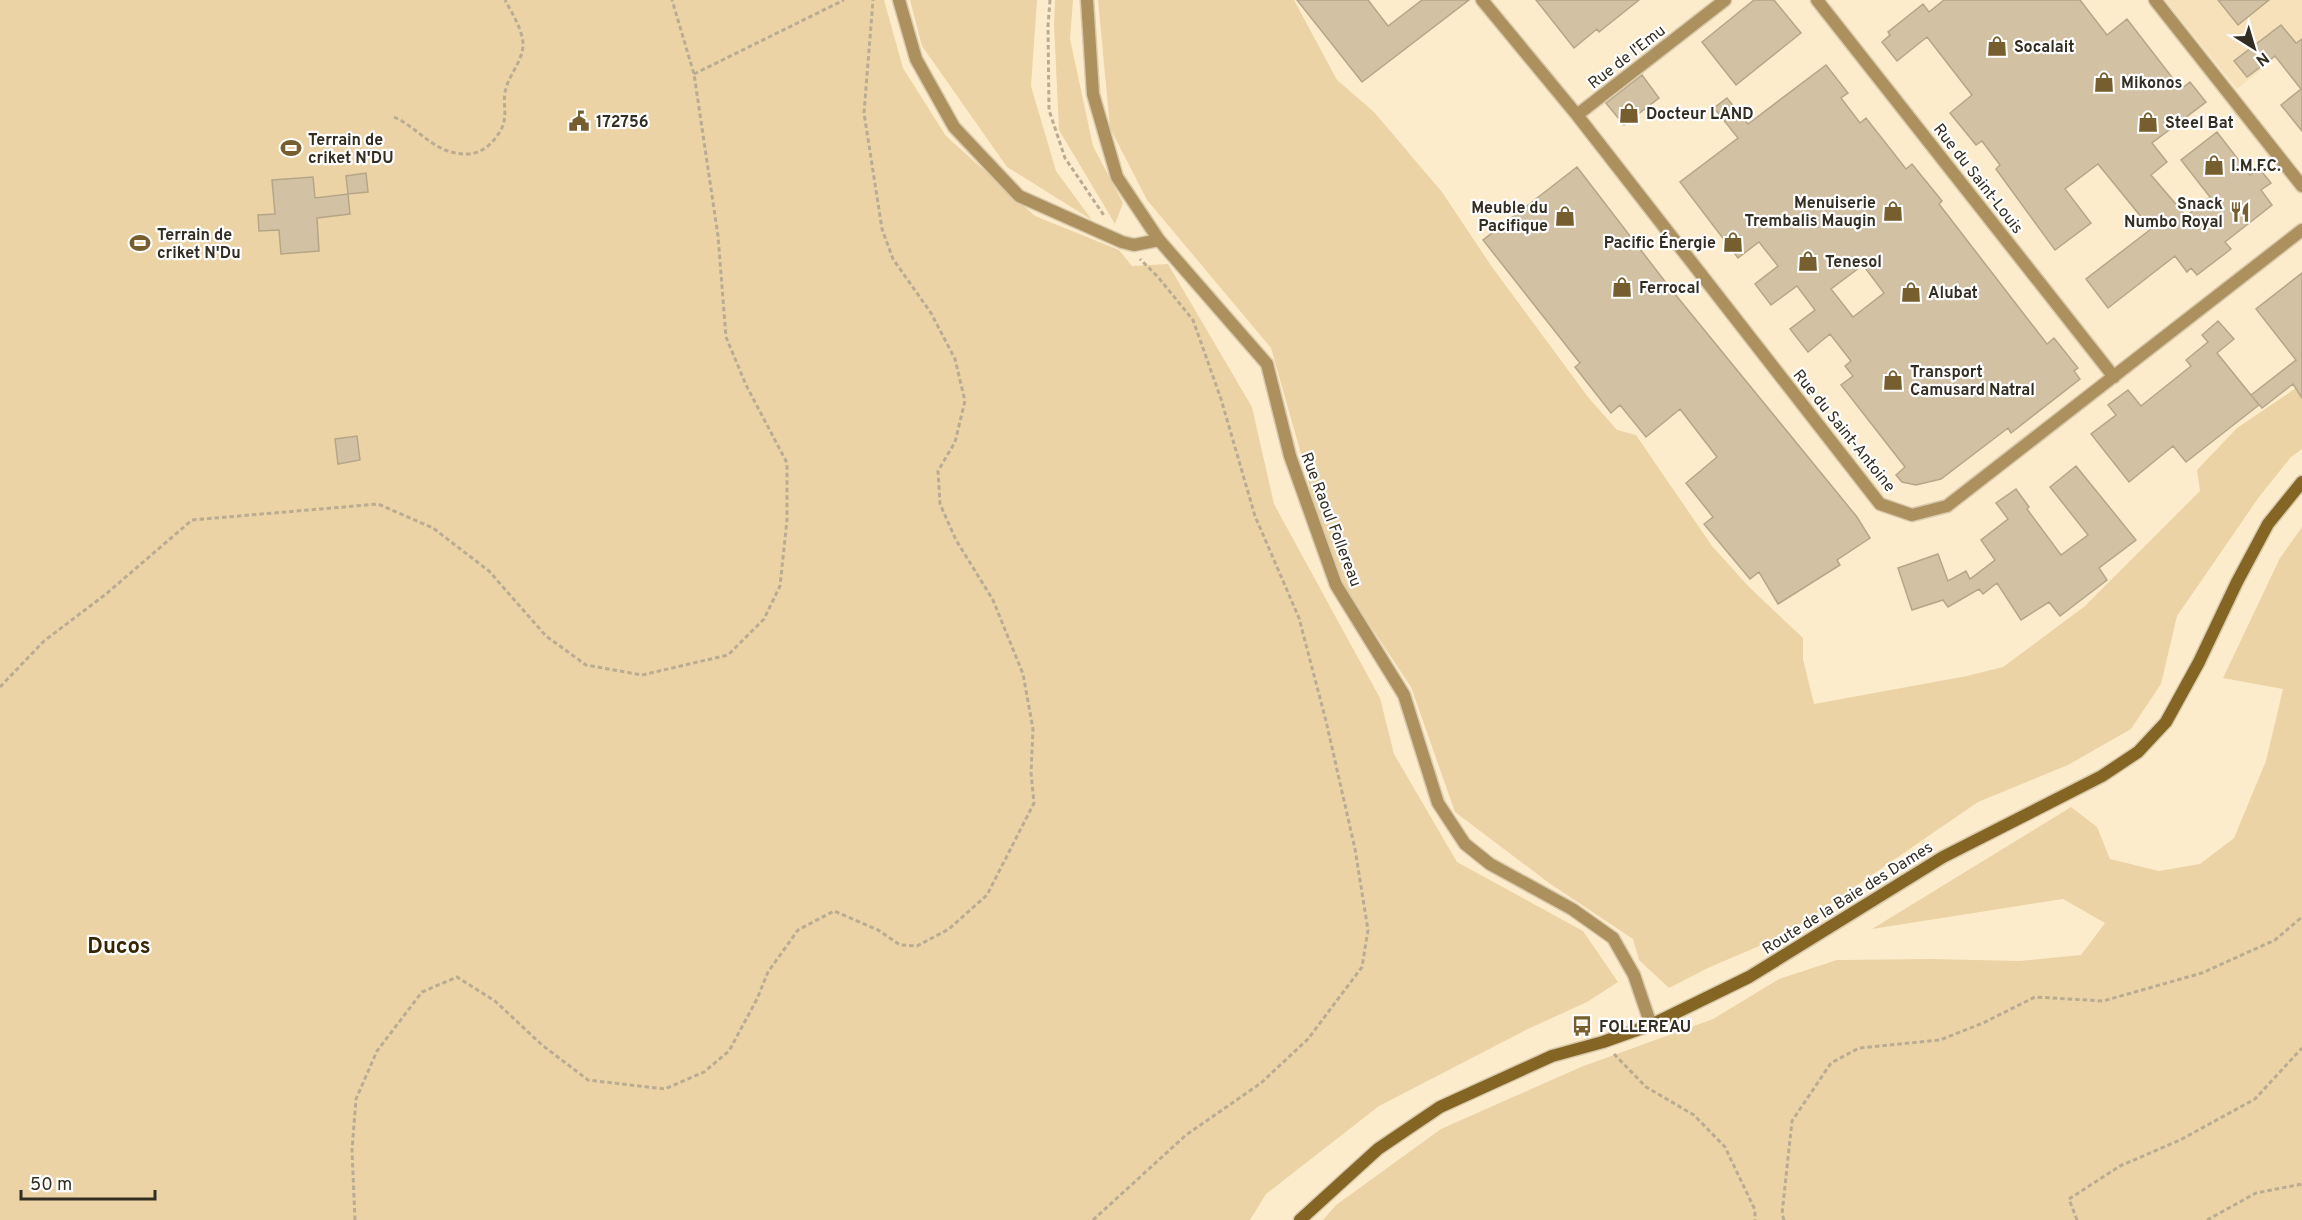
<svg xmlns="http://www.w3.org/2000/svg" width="2302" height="1220" font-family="Overpass,sans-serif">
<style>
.built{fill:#f6e1ba}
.green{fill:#ebd3a5}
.building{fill:#d2c1a3;stroke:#b6a688;stroke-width:1.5;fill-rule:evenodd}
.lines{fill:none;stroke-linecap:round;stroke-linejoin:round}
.minor-casing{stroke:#d9caad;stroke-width:15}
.secondary-casing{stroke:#d9caad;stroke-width:15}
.path{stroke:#b9ac93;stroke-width:3;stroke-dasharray:4.5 3;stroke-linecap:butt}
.minor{stroke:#ac915e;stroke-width:12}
.secondary{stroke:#846523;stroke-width:12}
.labels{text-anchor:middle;stroke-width:4.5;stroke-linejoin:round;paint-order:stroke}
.poi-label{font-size:16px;font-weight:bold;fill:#342e22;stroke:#fff;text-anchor:start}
.street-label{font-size:16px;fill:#342e22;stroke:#fff}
.district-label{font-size:22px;font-weight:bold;fill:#382600;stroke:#fff}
</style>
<rect width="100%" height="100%" fill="#fdeccc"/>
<path class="built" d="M2165 0H2302V37L2237 89Z"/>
<path class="green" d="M0 0H884L903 68 946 136 1035 216 1119 250 1132 266 1168 264 1252 407 1274 504 1380 698 1394 754 1457 862 1583 931 1618 982 1587 1002 1528 1029 1379 1106 1266 1194 1250 1220H0Z
M910 0H1037L1031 86 1056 171 1092 220 1007 167 922 46Z
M1055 0H1073L1070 39 1093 146 1123 203 1115 224 1059 130 1054 25Z
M1098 0H1294L1337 80 1374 112 1442 192 1492 267 1588 397 1617 430 1636 435 1712 546 1750 588 1803 638V659L1814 704 1967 676 2003 667 2085 606 2200 491 2197 470 2237 428 2302 384V449L2291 457 2259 497 2177 616 2161 684 2131 729 2068 765 1978 802 1783 936 1710 967 1669 988 1639 960 1633 939 1549 883 1455 812 1411 687 1327 561 1307 475 1271 348 1147 200 1110 128Z
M2302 527V1220H1323L1336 1205 1441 1129 1581 1067 1713 1019 1779 979 1837 960 1932 959 2020 961 2081 955 2105 923 2063 899 1872 929 2071 807 2097 827 2110 859 2159 871 2200 864 2234 838 2266 761 2283 689 2223 678 2280 558Z"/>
<path class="building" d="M1297 0H1368L1388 26 1422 0H1469L1362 82Z
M1536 0H1639L1599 32 1597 29 1574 48Z
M1754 0H1774L1801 33 1736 85 1702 42Z
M1944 0H2080L2107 35 2127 19 2181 89 2190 82 2206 102 2152 143 2167 162 2151 175 2186 216 2210 197 2181 160 2217 132 2250 175 2259 168 2271 183 2261 190 2272 205 2225 242 2231 249 2197 275 2191 268 2187 272 2175 256 2108 308 2086 279 2151 229 2098 164 2065 189 2091 223 2055 250 1996 169 2000 165 1982 141 1976 145 1950 113 1972 95 1927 37 1897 61 1882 42 1890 35 1888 32 1923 4 1929 12Z
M2218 0H2269L2238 25Z
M2281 25 2296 43 2302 39V131L2281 105 2301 89 2275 56 2247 77 2234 61Z
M1826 65 1848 93 1841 98 1860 123 1866 118 1906 169 1912 164 1942 201 1939 204 2047 344 2054 338 2078 368 2074 371 2080 379 2011 433 2008 428 1941 479 1916 485 1902 482 1896 475 1905 467 1841 385 1853 376 1845 366 1851 361 1830 334 1808 352 1790 329 1815 310 1797 286 1771 305 1755 284 1778 266 1759 242 1738 258 1680 182 1738 138 1714 108 1727 98 1748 124ZM1863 265 1884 293 1853 317 1831 289Z
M1642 75 1659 98 1624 125 1606 103Z
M1577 167 1670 288 1857 517 1870 538 1837 560 1840 565 1778 604 1759 572 1750 579 1704 524 1713 517 1686 483 1717 457 1680 409 1646 437 1620 405 1611 413 1575 367 1580 363 1483 240Z
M366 173 368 192 348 194 346 176Z
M313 177 315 198 348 194 350 214 317 218 319 251 281 254 279 230 259 231 258 215 275 214 272 180Z
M2302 273V398L2293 384 2262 408 2251 395 2296 360 2256 309Z
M2218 321 2234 339 2217 353 2259 405 2186 462 2173 446 2129 482 2091 434 2116 415 2108 405 2128 390 2141 406 2191 366 2186 360 2208 342 2202 335Z
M357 436 360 460 338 464 335 439Z
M2076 466 2136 540 2099 568 2107 580 2060 616 2049 602 2021 620 1997 583 1983 594 1979 589 1948 607 1943 600 1912 610 1898 568 1938 554 1948 581 1966 571 1970 579 1995 560 1981 540 2008 519 1996 503 2016 489 2029 507 2027 509 2061 555 2088 535 2050 487Z"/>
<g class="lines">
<g class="minor-casing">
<path id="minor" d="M899 0 916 59 954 127 1019 196 1122 242 1134 245 1159 240
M1087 0 1093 94 1117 177 1159 240 1267 364 1290 456 1336 585 1404 695 1438 803 1465 844 1490 864 1572 909 1613 938 1634 975 1651 1025
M1482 0 1577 115 1880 504 1912 515 1947 506 2302 230
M1817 0 2114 377
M2155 0 2302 186
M1577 115 1725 0"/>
</g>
<g class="secondary-casing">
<path id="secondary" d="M1300 1220 1378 1149 1440 1107 1552 1056 1603 1042 1651 1025 1749 977 1943 857 2102 776 2138 752 2166 722 2199 662 2237 582 2268 524 2302 482"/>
</g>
<path class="path" d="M1050 0 1048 26 1049 110 1065 158 1105 217
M694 74 844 0
M394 117C421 129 435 156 470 154 479 153 488 147 493 141 514 117 499 107 507 85 512 71 524 58 523 42 521 27 512 13 505 0
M0 687 44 641 106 594 192 520 378 504 433 528 489 571 546 636 586 665 642 675 728 655 764 619 780 586 787 520V463L746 385 726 337 718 236 694 74 672 0
M1614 1054 1646 1087 1694 1115 1725 1147 1755 1210V1220
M355 1220 352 1150 356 1099 377 1051 422 992 457 977 495 1001 542 1045 588 1080 665 1089 704 1072 729 1051 757 999 768 972 798 930 834 911 878 930 900 945 917 946 949 929 987 895 1034 803 1031 773 1033 729 1023 674 993 600 956 540 940 504 938 471 955 442 965 401 955 359 931 313 893 259 882 229 864 113 873 0
M1093 1220 1186 1135 1261 1083 1308 1039 1362 967 1368 930 1355 849 1326 721 1299 618 1255 516 1221 399 1193 320 1158 277 1140 259
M1784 1220 1782 1214 1792 1121 1831 1063 1859 1048 1940 1040 1983 1023 2035 997 2103 1001 2202 973 2275 940 2302 917
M2077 1220 2069 1199 2120 1166 2182 1139 2255 1099 2302 1048
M2207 1220 2256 1193 2302 1184"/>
<use href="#minor" class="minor"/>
<use href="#secondary" class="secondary"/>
</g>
<defs>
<g id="shop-bare" transform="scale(1.62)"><path d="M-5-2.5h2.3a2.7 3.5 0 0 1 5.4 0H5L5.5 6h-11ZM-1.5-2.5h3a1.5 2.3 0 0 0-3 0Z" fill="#765e2f" stroke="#fff" stroke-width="2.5" paint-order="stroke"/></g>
<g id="civic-bare" transform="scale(1.62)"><path d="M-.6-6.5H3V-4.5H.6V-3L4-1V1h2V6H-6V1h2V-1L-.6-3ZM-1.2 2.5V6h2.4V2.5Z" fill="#765e2f" stroke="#fff" stroke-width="2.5" paint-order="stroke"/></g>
<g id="stadium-bare" transform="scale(1.62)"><path d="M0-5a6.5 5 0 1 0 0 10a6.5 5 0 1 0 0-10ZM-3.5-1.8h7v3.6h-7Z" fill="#765e2f" stroke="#fff" stroke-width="2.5" paint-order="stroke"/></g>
<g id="restaurant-bare" transform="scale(1.62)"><path d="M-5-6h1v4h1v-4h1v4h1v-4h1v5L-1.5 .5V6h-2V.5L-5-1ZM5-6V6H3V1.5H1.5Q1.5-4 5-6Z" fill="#765e2f" stroke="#fff" stroke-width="2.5" paint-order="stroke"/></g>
<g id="bus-bare" transform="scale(1.62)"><path d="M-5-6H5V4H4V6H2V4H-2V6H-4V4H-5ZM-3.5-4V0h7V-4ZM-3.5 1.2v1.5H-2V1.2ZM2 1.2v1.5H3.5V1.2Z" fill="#765e2f" stroke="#fff" stroke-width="2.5" paint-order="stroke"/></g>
</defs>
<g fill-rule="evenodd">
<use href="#shop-bare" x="1997" y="46"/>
<use href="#shop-bare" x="2104" y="82"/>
<use href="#shop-bare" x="1629" y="113"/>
<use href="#civic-bare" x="579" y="121"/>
<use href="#shop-bare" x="2148" y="122"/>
<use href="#stadium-bare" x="291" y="148"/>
<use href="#shop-bare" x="2214" y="165"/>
<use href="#shop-bare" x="1893" y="211"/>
<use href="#restaurant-bare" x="2240" y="212"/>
<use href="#shop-bare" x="1565" y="216"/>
<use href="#shop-bare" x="1733" y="242"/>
<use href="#stadium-bare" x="140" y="243"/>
<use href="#shop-bare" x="1808" y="261"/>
<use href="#shop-bare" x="1622" y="287"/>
<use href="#shop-bare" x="1911" y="292"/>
<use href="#shop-bare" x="1893" y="380"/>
<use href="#bus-bare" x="1582" y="1026"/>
</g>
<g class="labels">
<g class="poi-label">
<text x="2014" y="52">Socalait</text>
<text x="2121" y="88">Mikonos</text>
<text x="1646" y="119">Docteur LAND</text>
<text x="596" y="127">172756</text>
<text x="2165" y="128">Steel Bat</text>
<text x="308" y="145">Terrain de<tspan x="308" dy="18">criket N'DU</tspan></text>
<text x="2231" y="171">I.M.F.C.</text>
<text x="1876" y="208" text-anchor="end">Menuiserie<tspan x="1876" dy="18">Trembalis Maugin</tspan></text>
<text x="2223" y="209" text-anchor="end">Snack<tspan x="2223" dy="18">Numbo Royal</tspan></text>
<text x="1548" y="213" text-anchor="end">Meuble du<tspan x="1548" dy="18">Pacifique</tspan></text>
<text x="157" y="240">Terrain de<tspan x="157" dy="18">criket N'Du</tspan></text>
<text x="1716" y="248" text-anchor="end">Pacific Énergie</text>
<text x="1825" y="267">Tenesol</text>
<text x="1639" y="293">Ferrocal</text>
<text x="1928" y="298">Alubat</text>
<text x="1910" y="377">Transport<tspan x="1910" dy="18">Camusard Natral</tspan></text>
<text x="1599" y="1032">FOLLEREAU</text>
</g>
<g class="street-label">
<text transform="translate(1626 56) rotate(-38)" y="6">Rue de l'Emu</text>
<text transform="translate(1979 178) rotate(52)" y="6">Rue du Saint-Louis</text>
<text transform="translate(1845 430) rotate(51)" y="6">Rue du Saint-Antoine</text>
<text transform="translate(1332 519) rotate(69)" y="6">Rue Raoul Follereau</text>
<text transform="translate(1847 897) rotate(-32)" y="6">Route de la Baie des Dames</text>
</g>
<g class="district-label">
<text x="119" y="953">Ducos</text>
</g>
</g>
<g transform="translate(2254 48) rotate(143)" stroke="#ffffff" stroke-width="4.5" paint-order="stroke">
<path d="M0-4.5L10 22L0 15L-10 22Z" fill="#342e22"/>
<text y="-9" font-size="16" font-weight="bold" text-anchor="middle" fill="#342e22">N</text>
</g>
<path d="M21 1190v9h134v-9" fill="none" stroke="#342e22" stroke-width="3"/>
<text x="30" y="1190" font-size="18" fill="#342e22" stroke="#ffffff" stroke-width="4.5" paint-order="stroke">50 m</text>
</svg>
